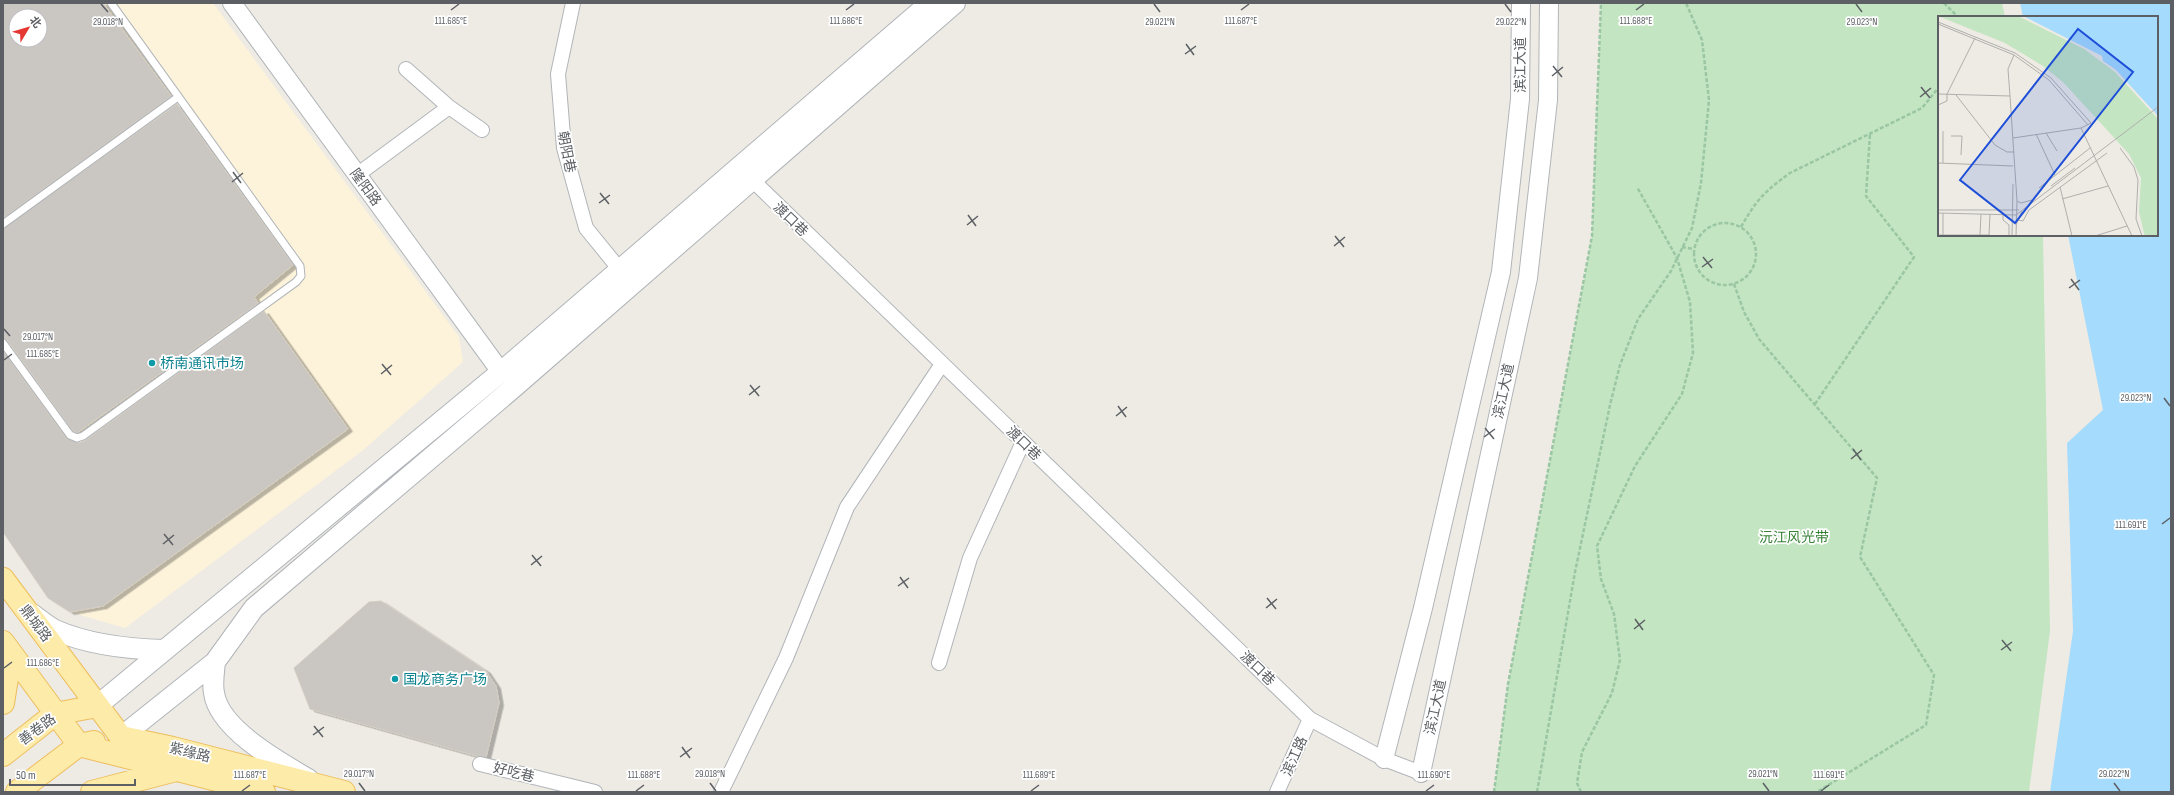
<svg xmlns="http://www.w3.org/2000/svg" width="2174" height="795" font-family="'Sofia Sans Condensed','Noto Sans SC',sans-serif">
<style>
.commercial{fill:#fdf3da;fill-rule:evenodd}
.green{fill:#c3e5c1}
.water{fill:#a5dbfd}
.building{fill:#cac6c1;stroke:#d3cdc2;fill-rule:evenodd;filter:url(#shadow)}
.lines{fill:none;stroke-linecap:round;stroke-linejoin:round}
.service-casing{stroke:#b1b5b9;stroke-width:9}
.minor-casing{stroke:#b1b5b9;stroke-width:16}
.tertiary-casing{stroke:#b1b5b9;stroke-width:20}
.secondary-casing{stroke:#b0b4b9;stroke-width:22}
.primary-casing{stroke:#eebe5d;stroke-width:24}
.path{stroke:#9ac6a4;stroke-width:2.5;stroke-dasharray:4 2;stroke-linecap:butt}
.service{stroke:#fff;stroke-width:7}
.minor{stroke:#fff;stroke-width:14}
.tertiary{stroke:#fff;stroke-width:18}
.secondary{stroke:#fff;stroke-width:20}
.primary{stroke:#fdebaa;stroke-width:22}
.ticks{fill:none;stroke:#5c6064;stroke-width:1.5}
.culture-dot{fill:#0f9aa8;stroke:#fff;stroke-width:1.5}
.labels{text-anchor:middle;stroke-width:3.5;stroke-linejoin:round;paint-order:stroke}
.street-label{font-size:14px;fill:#5c6064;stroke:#fff}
.culture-label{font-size:14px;fill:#0d838f;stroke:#fff;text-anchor:start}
.park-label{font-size:14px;fill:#368136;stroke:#fff}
.inset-road{fill:none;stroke:#b0afad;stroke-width:1}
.view{fill:#1d4ed8;fill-opacity:0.15;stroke:#1d4ed8;stroke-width:2}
.inset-edge{fill:none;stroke:#5c6064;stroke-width:2}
.ticks-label{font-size:10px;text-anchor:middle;fill:#5c6064;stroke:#fff;stroke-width:3.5;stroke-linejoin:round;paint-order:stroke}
</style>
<defs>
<filter id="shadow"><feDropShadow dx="4.5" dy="2.5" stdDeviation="0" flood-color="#0004"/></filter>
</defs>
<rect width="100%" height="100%" fill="#eeebe4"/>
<path class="commercial" d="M3 3H213L459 337 463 362 362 451 125 628 70 612 48 598 3 532ZM16 16H40V40H16Z"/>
<path class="green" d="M1601 3H2002L2005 17H1939V235H2043L2050 631 2029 792H1494L1508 684 1592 236Z"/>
<path class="water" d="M2020 3H2171V792H2050L2073 631 2067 443 2103 410 2068 235H2157V17H2023Z"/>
<path class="building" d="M3 3H103L171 96 3 218ZM16 16H40V40H16Z
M177 104 293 265 254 297 258 303 77 433 73 431 7 340 3 338V229Z
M264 311 348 429 103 606 70 612 48 598 3 532V351L66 438 79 443 86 440Z
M381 601 486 671 496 686 499 703 486 757 477 756 310 709 294 668 369 602Z"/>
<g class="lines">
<g class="service-casing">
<path id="service" d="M3 224 178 97
M3 343 70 435 77 438 83 436 296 282 301 276 300 266 111 3"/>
</g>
<g class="minor-casing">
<path id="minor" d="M573 3 558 74 564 148 586 228 625 276
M406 69 449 107 482 130
M745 173 1310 719 1384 759 1421 773
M357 175 449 107
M939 663 970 558 1023 442
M480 764 595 792
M721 792 786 658 847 507 942 364
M1277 792 1310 719"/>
</g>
<g class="tertiary-casing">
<path id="tertiary" d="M232 3 501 372
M1384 759 1423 608 1501 272 1520 99 1521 3
M1421 773 1528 278 1548 100 1549 3"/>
</g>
<g class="secondary-casing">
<path id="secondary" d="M32 614C39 619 47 626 55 630 89 645 127 649 164 650
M215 662C214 672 212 683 214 693 219 729 279 762 308 779
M97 706 501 372 930 3
M121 737 215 662 254 608 513 388 955 3"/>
</g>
<g class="primary-casing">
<path id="primary" d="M3 579 121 737 173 748 344 792
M3 642 79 745 264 792
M3 703 8 672 4 645
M3 755 55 714 97 706
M17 792 79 745 94 742
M92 792 176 770"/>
</g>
<path class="path" d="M1944 3 1958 17
M1694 254a31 31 0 1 1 62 0a31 31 0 1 1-62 0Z
M1741 227C1757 199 1764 192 1790 173L1922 108 1939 87
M1682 247 1694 249
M1734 284 1744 312 1759 339 1877 478 1860 557 1934 675 1926 725 1817 792
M1815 404 1914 257 1866 196 1870 134
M1494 792 1508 684 1592 236 1601 3
M1537 792 1575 572 1610 405 1620 365 1638 319 1671 271 1692 228 1701 183 1709 100 1702 40 1686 3
M1581 792 1577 783 1582 752 1612 693 1620 660 1614 614 1601 579 1597 546 1635 466 1682 394 1693 353 1690 302 1677 258 1637 187"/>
<use href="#service" class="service"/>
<use href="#minor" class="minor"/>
<use href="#tertiary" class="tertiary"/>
<use href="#secondary" class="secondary"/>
<use href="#primary" class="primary"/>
</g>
<path class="ticks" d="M101 4 108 12M1154 4 1160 12M1505 4 1511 12M1856 4 1862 12M451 10 459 4M846 10 854 4M1241 10 1249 4M1636 10 1644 4M1186 44 1194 55M1185 54 1196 46M1553 66 1562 77M1552 76 1563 67M1921 87 1930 98M1920 97 1931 88M233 172 241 183M232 182 243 173M600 193 609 204M599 203 610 195M968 215 976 226M967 225 978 216M1335 236 1344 247M1334 246 1345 237M1703 257 1712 268M1702 267 1713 259M2071 279 2079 290M2069 288 2080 280M4 329 10 336M4 360 12 354M382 364 391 375M381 374 392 365M750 385 759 396M749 395 760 386M2164 398 2170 406M1118 406 1126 417M1116 416 1127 407M1485 428 1494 439M1484 437 1495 429M1853 449 1861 460M1851 459 1862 450M2162 524 2170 518M164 534 173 545M163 544 174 535M532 555 541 566M531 565 542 556M900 577 908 588M898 586 909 578M1267 598 1276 609M1266 608 1277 599M1635 619 1643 630M1634 629 1645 620M2002 640 2011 651M2001 650 2012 642M4 668 12 662M314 726 323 737M313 735 324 727M682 747 690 758M680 757 692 748M359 783 365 791M710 783 716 791M1763 783 1769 791M2114 783 2120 791M242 791 250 785M636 791 644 785M1031 791 1039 785M1426 791 1434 785M1821 791 1829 785"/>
<g class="culture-dot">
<circle cx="152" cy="363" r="4"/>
<circle cx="395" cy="679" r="4"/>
</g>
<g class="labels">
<g class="street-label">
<text transform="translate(1520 65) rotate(-90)" y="5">滨江大道</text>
<text transform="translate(567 152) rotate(79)" y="5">朝阳巷</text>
<text transform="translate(366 187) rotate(54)" y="5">隆阳路</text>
<text transform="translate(791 219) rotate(44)" y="5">渡口巷</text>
<text transform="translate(1503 391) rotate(-78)" y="5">滨江大道</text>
<text transform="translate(1024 443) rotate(44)" y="5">渡口巷</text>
<text transform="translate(36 623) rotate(53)" y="5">鼎城路</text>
<text transform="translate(1258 668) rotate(44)" y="5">渡口巷</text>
<text transform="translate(1435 707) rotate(-78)" y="5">滨江大道</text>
<text transform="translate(37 729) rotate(-36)" y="5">善卷路</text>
<text transform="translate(190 752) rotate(14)" y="5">紫缘路</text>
<text transform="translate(1294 756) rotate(-66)" y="5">滨江路</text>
<text transform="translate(514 772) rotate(14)" y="5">好吃巷</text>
</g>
<g class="culture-label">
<text x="160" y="368">桥南通讯市场</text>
<text x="403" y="684">国龙商务广场</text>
</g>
<g class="park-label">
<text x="1794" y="542">沅江风光带</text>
</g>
</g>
<g transform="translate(1938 16)">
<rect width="220" height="220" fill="#eeebe4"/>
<path d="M0 0H80L146 33 177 56 220 103V220H207L206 217 201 196 203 162 191 138 125 66 105 50 67 27Z" fill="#c3e5c1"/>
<path d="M85 0H220V100L178 54 165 45 164 40Z" fill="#a5dbfd"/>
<path class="inset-road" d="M0 6 77 37 113 62 153 107 143 112 75 122M0 8 76 39 111 64 150 109M0 78 72 80 70 53 76 39M18 79 57 129 69 136H76M72 80 79 185 78 220M0 89 9 85V78L37 22M143 112 194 220M108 117 119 135M98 118 117 159M13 120H24L23 139M182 132 196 151 200 164 198 203 204 220M0 147 75 150M5 147V115M113 170 137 152M122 171 134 220M101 172 152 132M124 183 170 170M79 185 83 187 94 184M0 194H81M0 197 78 199 220 91M65 199V204L71 209V220M80 204 85 205 91 194 169 137M78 209 84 195M0 219H51M42 219 43 198M5 220V197M51 220 52 198M74 220 75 168M157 220 189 210"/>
<path class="view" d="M140 13 195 56 77 207 22 164Z"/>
<rect width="220" height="220" class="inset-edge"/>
</g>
<g class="ticks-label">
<text x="451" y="24">111.685°E</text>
<text x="846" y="24">111.686°E</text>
<text x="1241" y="24">111.687°E</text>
<text x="1636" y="24">111.688°E</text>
<text x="1511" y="25">29.022°N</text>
<text x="1862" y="25">29.023°N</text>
<text x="108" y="25">29.018°N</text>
<text x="1160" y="25">29.021°N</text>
<text x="38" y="340">29.017°N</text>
<text x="43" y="357">111.685°E</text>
<text x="2136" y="401">29.023°N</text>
<text x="2131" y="528">111.691°E</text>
<text x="43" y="666">111.686°E</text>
<text x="359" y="777">29.017°N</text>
<text x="710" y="777">29.018°N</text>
<text x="1763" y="777">29.021°N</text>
<text x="2114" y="777">29.022°N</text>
<text x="250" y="778">111.687°E</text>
<text x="644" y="778">111.688°E</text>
<text x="1039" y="778">111.689°E</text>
<text x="1434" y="778">111.690°E</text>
<text x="1829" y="778">111.691°E</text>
</g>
<rect width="2174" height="795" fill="none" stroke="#5c6064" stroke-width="8"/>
<g transform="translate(28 28) rotate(52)"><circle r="19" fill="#ffffff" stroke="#bebfc1"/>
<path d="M0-3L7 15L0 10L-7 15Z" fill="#e53833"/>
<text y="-6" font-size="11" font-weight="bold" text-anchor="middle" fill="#5c6064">北</text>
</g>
<path d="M10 779v6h125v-6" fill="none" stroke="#5c6064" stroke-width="2"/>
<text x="16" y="779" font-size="12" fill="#5c6064" stroke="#ffffff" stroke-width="3" paint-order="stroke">50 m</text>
</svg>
